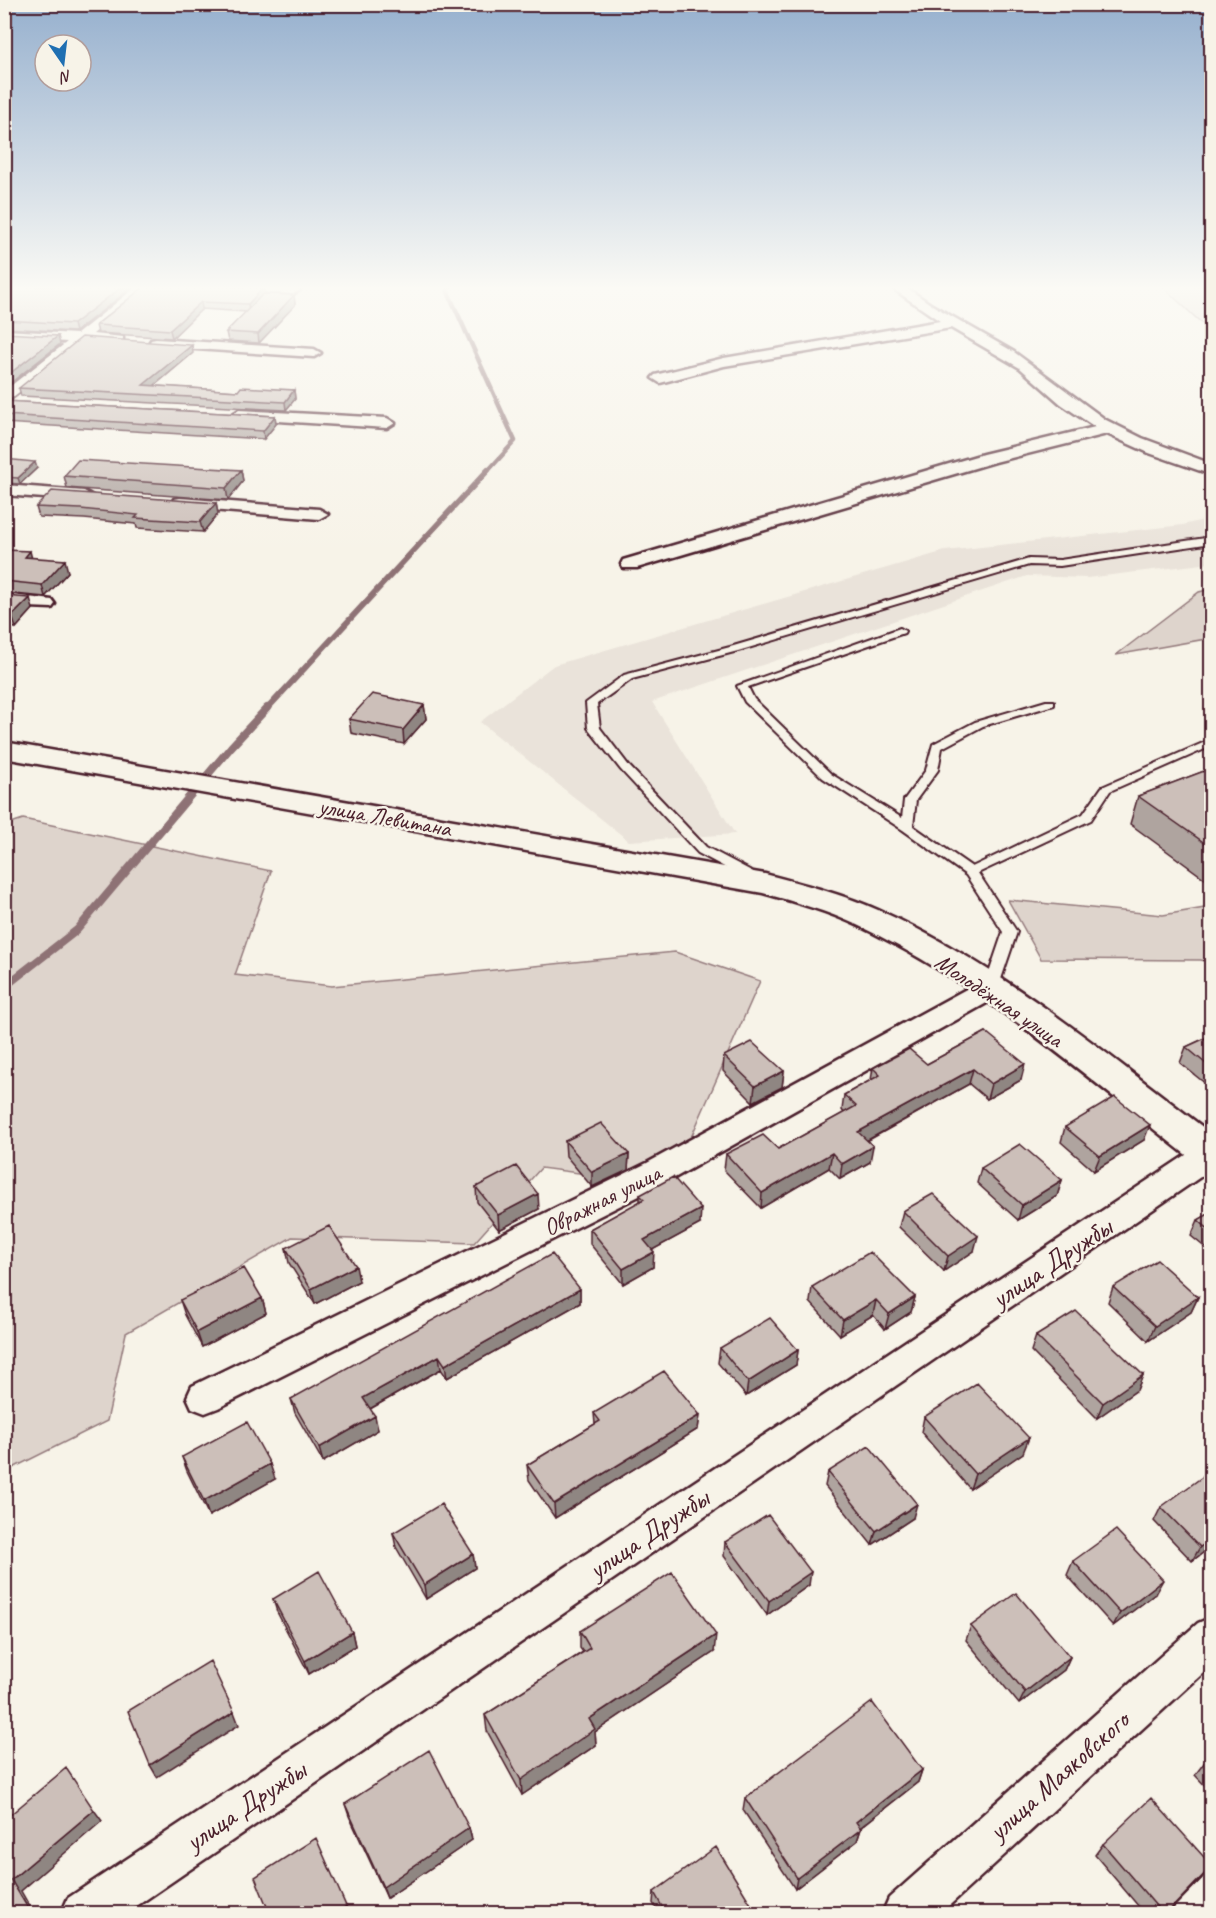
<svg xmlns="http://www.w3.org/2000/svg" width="1216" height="1918" font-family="Caveat,sans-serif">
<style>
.built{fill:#eae3da}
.green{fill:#ded4cc;stroke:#947a7c;stroke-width:1.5}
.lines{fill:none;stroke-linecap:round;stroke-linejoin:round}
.stream-far2{stroke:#8e7275;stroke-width:4.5}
.stream-far1{stroke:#8e7275;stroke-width:6}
.stream{stroke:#8e7275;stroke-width:8}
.lane-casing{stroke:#4a1f2b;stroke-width:4}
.street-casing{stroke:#4a1f2b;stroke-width:5}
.secondary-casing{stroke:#4a1f2b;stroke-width:5}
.lane{fill:#f7f3e8;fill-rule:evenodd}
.street{fill:#f7f3e8;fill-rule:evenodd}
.secondary{fill:#f7f3e8;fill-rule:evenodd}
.wall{fill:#afa49f;stroke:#4a1f2b;stroke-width:1.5}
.shaded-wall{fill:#8f8682;stroke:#4a1f2b;stroke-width:1.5}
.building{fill:#ccbfb9;stroke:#4a1f2b;stroke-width:1.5}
.labels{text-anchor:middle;stroke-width:5;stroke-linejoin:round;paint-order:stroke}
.street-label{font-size:24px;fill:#4a1f2b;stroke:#f7f3e8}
.near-street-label{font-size:28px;fill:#4a1f2b;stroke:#f7f3e8}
</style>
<rect width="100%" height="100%" fill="#f7f3e8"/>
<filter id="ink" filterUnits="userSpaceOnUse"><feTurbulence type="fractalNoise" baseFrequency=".0167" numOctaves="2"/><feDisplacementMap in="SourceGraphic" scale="12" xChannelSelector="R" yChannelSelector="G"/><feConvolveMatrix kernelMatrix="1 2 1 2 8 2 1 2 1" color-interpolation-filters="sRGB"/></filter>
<g filter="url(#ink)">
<path class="built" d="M1211 518V563L1087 578 1027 576 652 702 735 834 629 841 480 722 554 665 945 551 1183 525Z"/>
<path class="green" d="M1162 286H1211V332Z
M1211 589V638L1116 655 1199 592Z
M23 819 271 871 235 975 332 986 675 952 760 981 670 1185 541 1168 474 1243 292 1237 126 1333 107 1421 5 1472V825Z
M1008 900 1163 915 1211 907V964L1201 960 1041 959Z"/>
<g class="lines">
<path class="stream-far2" d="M451 286 447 290 515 441 487 472"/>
<path class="stream-far1" d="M266 710 488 470"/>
<path class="stream" d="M4 987 77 930 231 747 267 708"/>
<g class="lane-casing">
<path id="lane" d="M1212 537V543L1060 566 1029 565 738 651 632 679 597 704 600 728 629 766 706 847 757 874 759 877 757 880H749L698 853 621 770 588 728 586 703 624 675 730 647 1029 559 1060 560Z
M900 628 905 631 904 633 748 687 754 699 831 774 902 818 904 800 926 770 933 744 975 722 1046 701H1054V705L983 726 942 748 938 770 916 800 913 826 972 867 1083 814 1102 787 1212 739V746L1110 791 1091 820 978 873 1017 932 998 988 991 993 984 988 1003 932 966 875 903 830 823 778 745 702 737 686Z"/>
</g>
<g class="street-casing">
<path id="street" d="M137 286H152L93 334 123 337V343L83 342 4 404V391L67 342 4 338V330L77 334Z
M204 286H288L300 290 293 294 211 290Z
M889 286H904L932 305 1014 352 1106 420 1142 438 1212 464V475L1149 453 1107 434 995 462 637 568H623L621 564 623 560 983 454 1095 427 1061 404 1020 368 951 328 724 366 660 383 652 378 655 375 724 358 940 321Z
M156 339 314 349 321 353 314 357 151 346 149 343 151 340Z
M239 410 387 418 395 423 387 428 233 418 231 415Z
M4 485 84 491 93 496 84 501 4 495Z
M180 498 319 509 328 514 319 519 174 507 171 503 174 499Z
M4 594 52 600 55 604 52 608 4 606Z
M991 979 1001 981 1005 988 1001 995 669 1181 218 1408 205 1413 192 1408 187 1397 192 1386 647 1163 981 981Z
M1212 1141V1169L125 1914H61L68 1898 1201 1145Z
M1212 1617V1665L940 1914H882L889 1898 1198 1623Z"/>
</g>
<g class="secondary-casing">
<path id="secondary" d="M4 742 765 874C803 884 842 894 878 910 1000 964 1106 1054 1212 1134V1169L1199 1165C1090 1080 983 984 857 925 827 911 795 902 763 893L4 758Z"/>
</g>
<use href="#lane" class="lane"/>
<use href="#street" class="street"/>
<use href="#secondary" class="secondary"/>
</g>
<path class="wall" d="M4 286H134L75 332 4 328Z
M145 286 294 295 295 305 259 343 228 341 226 332 246 312 202 309 172 338 98 333 96 325Z
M193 353 154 386 238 391 294 390 295 399 286 410 21 396 19 388Z
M4 401 275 416 276 424 264 439 4 423Z
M4 459 37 468 20 484 4 483Z
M241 470 243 481 228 500 67 488 64 476Z
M216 503 218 514 203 532 137 528 136 524 84 519 39 517 36 507Z
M4 550 32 558 68 572 45 597 4 593Z
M4 596 33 609 16 628 4 627Z
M424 705 426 719 404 744 351 733 349 719Z
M1212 768V884L1130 824 1138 796Z
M986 1032 1021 1080 987 1099 969 1084 867 1141 870 1162 840 1179 829 1168 761 1208 724 1170 726 1154 778 1149 844 1113 842 1110 844 1095 871 1080 873 1068 927 1064Z
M1212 1035V1089L1180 1063 1186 1047Z
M724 1056 784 1071 782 1087 753 1102 723 1071Z
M1065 1127 1144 1140 1094 1171 1061 1142Z
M565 1141 629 1154 628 1170 592 1187 566 1156Z
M981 1168 1062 1180 1057 1196 1018 1220 977 1183Z
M476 1187 539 1209 499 1230 477 1202Z
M640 1195 700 1224 652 1250 653 1267 623 1284 590 1244V1229L640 1202Z
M903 1211 974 1251 944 1271 899 1227Z
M1212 1212V1253L1191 1236 1198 1220Z
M286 1248 359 1281 315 1304 289 1263Z
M812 1287 915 1297 911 1312 885 1329 873 1315 840 1335 810 1302Z
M1113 1287 1198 1297 1191 1312 1148 1341 1108 1302Z
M580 1289V1303L447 1378 441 1369 370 1409 378 1430 323 1462 295 1413 291 1399Z
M262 1298 266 1313 202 1347 185 1315 180 1300Z
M1036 1336 1143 1375 1137 1390 1097 1418 1031 1351Z
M720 1348 798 1350 796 1365 746 1396 718 1363Z
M594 1413 700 1415 698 1429 555 1518 529 1480 527 1465 595 1424Z
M924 1417 1023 1453 970 1489 921 1432Z
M182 1457 275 1479 209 1516 187 1471Z
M828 1472 913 1518 872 1545 825 1486Z
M1161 1507 1212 1546 1192 1561 1154 1521Z
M393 1533 473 1554 475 1568 426 1599 396 1547Z
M725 1542 809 1585 767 1615 724 1556Z
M1073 1561 1155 1594 1113 1626 1067 1575Z
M273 1599 352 1632 355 1646 309 1674 277 1612Z
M971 1626 1070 1657 1064 1670 1019 1704 966 1640Z
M580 1631 714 1652 595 1732 596 1745 522 1795 487 1731 485 1715 583 1652 580 1648Z
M1212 1755V1793L1195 1775 1204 1763Z
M922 1770 918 1782 860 1828 861 1829 857 1841 795 1889 743 1810 745 1798Z
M345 1804 469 1828 472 1840 387 1898 349 1816Z
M1103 1844 1202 1878 1167 1914H1145L1095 1855Z
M654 1892 757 1914H659L653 1903Z"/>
<path class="shaded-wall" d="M123 286H134L75 332 73 324Z
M264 287 265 295 249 312 248 304Z
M294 295 295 305 259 343 258 334Z
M201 302 202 309 172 338 170 330Z
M58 336 60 344 4 388V378Z
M192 345 193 353 144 394 143 385Z
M294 390 295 399 286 410 285 402Z
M275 416 276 424 264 439 263 431Z
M35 462 37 468 20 484 18 478Z
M241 470 243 481 228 500 226 488Z
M216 503 218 514 203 532 200 522Z
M30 551 33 563 25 557Z
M65 560 68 572 45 597 42 585Z
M30 598 33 609 16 628 12 616Z
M424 705 426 719 404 744 403 730Z
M1025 1064 1021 1080 987 1099 991 1084Z
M973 1069 969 1084 855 1147 858 1132Z
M784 1071 782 1087 753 1102 755 1086Z
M1150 1125 1144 1140 1094 1171 1100 1156Z
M873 1146 870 1162 840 1179 842 1164Z
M832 1153 829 1168 761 1208 762 1193Z
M629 1154 628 1170 592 1187V1172Z
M1062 1180 1057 1196 1018 1220 1022 1205Z
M538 1194 539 1209 499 1230 498 1215Z
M701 1209 700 1224 643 1255 644 1240Z
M978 1236 974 1251 944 1271 948 1256Z
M654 1252 653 1267 623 1284V1269Z
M356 1266 359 1281 315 1304 311 1289Z
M580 1289V1303L447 1378 445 1365Z
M915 1297 911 1312 885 1329 889 1314Z
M1198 1297 1191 1312 1148 1341 1155 1326Z
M262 1298 266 1313 202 1347 197 1332Z
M876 1300 873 1315 840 1335 843 1320Z
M798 1350 796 1365 746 1396 748 1382Z
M439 1356 441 1369 366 1411 363 1398Z
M1143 1375 1137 1390 1097 1418 1103 1403Z
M700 1415 698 1429 555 1518 554 1504Z
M375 1416 378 1430 323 1462 319 1448Z
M1029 1438 1023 1453 970 1489 975 1474Z
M270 1464 275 1479 209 1516 204 1501Z
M917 1504 913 1518 872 1545 876 1531Z
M1212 1539V1546L1192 1561 1200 1547Z
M473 1554 475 1568 426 1599 424 1585Z
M811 1572 809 1585 767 1615 769 1601Z
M1163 1580 1155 1594 1113 1626 1120 1613Z
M352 1632 355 1646 309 1674 305 1661Z
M716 1635 714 1652 595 1732 596 1745 522 1795 521 1780 589 1719Z
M1070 1657 1064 1670 1019 1704 1025 1692Z
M234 1712 239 1725 157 1777 150 1765Z
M922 1770 918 1782 852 1834 856 1822Z
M94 1810 102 1821 21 1891 34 1914H25L11 1880Z
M469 1828 472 1840 387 1898 383 1887Z
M861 1829 857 1841 795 1889 797 1878Z
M1212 1866 1202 1878 1167 1914H1166Z
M346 1906 349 1914H336Z"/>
<path class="building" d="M4 286H123L73 324 4 320Z
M145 286H230L264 287 248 304 201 302 170 330 96 325Z
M263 294 294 295 258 334 226 332Z
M4 333 58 336 4 378Z
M82 337 192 345 143 385 238 391 241 387 294 390 285 402 19 388Z
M4 401 275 416 263 431 4 415Z
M4 459 35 462 18 478 4 477Z
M78 460 241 470 226 488 64 476Z
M52 491 216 503 200 522 135 518 138 515 81 509 36 507Z
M4 550 30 551 25 557 65 560 42 585 4 581Z
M4 596 30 598 12 616 4 615Z
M372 694 424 705 403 730 349 719Z
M1212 768V848L1138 796Z
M986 1032 1025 1064 991 1084 973 1069 858 1132 873 1146 842 1164 832 1153 762 1193 726 1154 763 1135 778 1149 856 1106 844 1095 880 1075 873 1068 909 1049 927 1064Z
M1212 1035V1069L1186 1047Z
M752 1042 784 1071 755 1086 724 1056Z
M1115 1097 1150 1125 1100 1156 1065 1127Z
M601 1123 629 1154 592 1172 565 1141Z
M1020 1144 1062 1180 1022 1205 981 1168Z
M516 1166 538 1194 498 1215 476 1187Z
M673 1177 701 1209 644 1240 654 1252 623 1269 590 1229 644 1199 640 1195Z
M933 1194 978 1236 948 1256 903 1211Z
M1212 1212V1232L1198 1220Z
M329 1226 356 1266 311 1289 286 1248Z
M870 1252 915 1297 889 1314 876 1300 843 1320 812 1287Z
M552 1254 580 1289 445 1365 439 1356 363 1398 375 1416 319 1448 291 1399Z
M1157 1260 1198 1297 1155 1326 1113 1287Z
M244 1268 262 1298 197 1332 180 1300Z
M1076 1311 1143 1375 1103 1403 1036 1336Z
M770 1318 798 1350 748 1382 720 1348Z
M664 1371 700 1415 554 1504 527 1465 600 1421 594 1413Z
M977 1383 1029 1438 975 1474 924 1417Z
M247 1422 270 1464 204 1501 182 1457Z
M869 1446 917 1504 876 1531 828 1472Z
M1212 1470V1539L1200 1547 1161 1507Z
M441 1504 473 1554 424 1585 393 1533Z
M768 1515 811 1572 769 1601 725 1542Z
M1116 1530 1163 1580 1120 1613 1073 1561Z
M319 1571 352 1632 305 1661 273 1599Z
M672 1572 716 1635 589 1719 595 1729 521 1780 485 1715 590 1648 580 1631Z
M1016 1593 1070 1657 1025 1692 971 1626Z
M210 1661 234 1712 150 1765 128 1711Z
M872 1702 922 1770 856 1822 861 1829 797 1878 745 1798Z
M429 1750 469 1828 383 1887 345 1804Z
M1212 1755V1772L1204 1763Z
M66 1768 94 1810 11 1880 29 1910 25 1914H4V1820Z
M1151 1798 1212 1866 1166 1914H1163L1103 1844Z
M316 1838 346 1906 336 1914H270L255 1877Z
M716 1847 757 1914H666L654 1892Z"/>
</g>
<linearGradient id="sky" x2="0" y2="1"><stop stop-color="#96b0ce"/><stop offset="0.52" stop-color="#fbfaf5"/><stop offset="1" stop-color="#fbfaf5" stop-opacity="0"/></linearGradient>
<rect width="1216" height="554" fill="url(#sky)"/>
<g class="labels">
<g class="street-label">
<text transform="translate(385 817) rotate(10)" y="8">улица Левитана</text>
<text transform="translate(999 1000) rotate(34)" y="8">Молодёжная улица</text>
<text transform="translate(602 1200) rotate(-27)" y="8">Овражная улица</text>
</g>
<g class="near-street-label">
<text transform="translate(1051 1262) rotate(-34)" y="10">улица Дружбы</text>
<text transform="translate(648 1533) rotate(-34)" y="10">улица Дружбы</text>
<text transform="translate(1058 1775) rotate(-42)" y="10">улица Маяковского</text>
<text transform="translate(245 1805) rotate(-34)" y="10">улица Дружбы</text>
</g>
</g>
<rect width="1216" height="1918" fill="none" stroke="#f7f3e8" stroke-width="24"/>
<rect x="12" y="12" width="1192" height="1894" fill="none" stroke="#4a1f2b" stroke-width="2" filter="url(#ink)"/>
<g transform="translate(63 63) rotate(166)"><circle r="28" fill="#f7f3e8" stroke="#b29e9c" stroke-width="1.5"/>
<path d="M0-4.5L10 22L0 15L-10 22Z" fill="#1f6fb2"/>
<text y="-9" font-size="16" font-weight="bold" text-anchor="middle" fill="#4a1f2b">N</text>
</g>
</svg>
